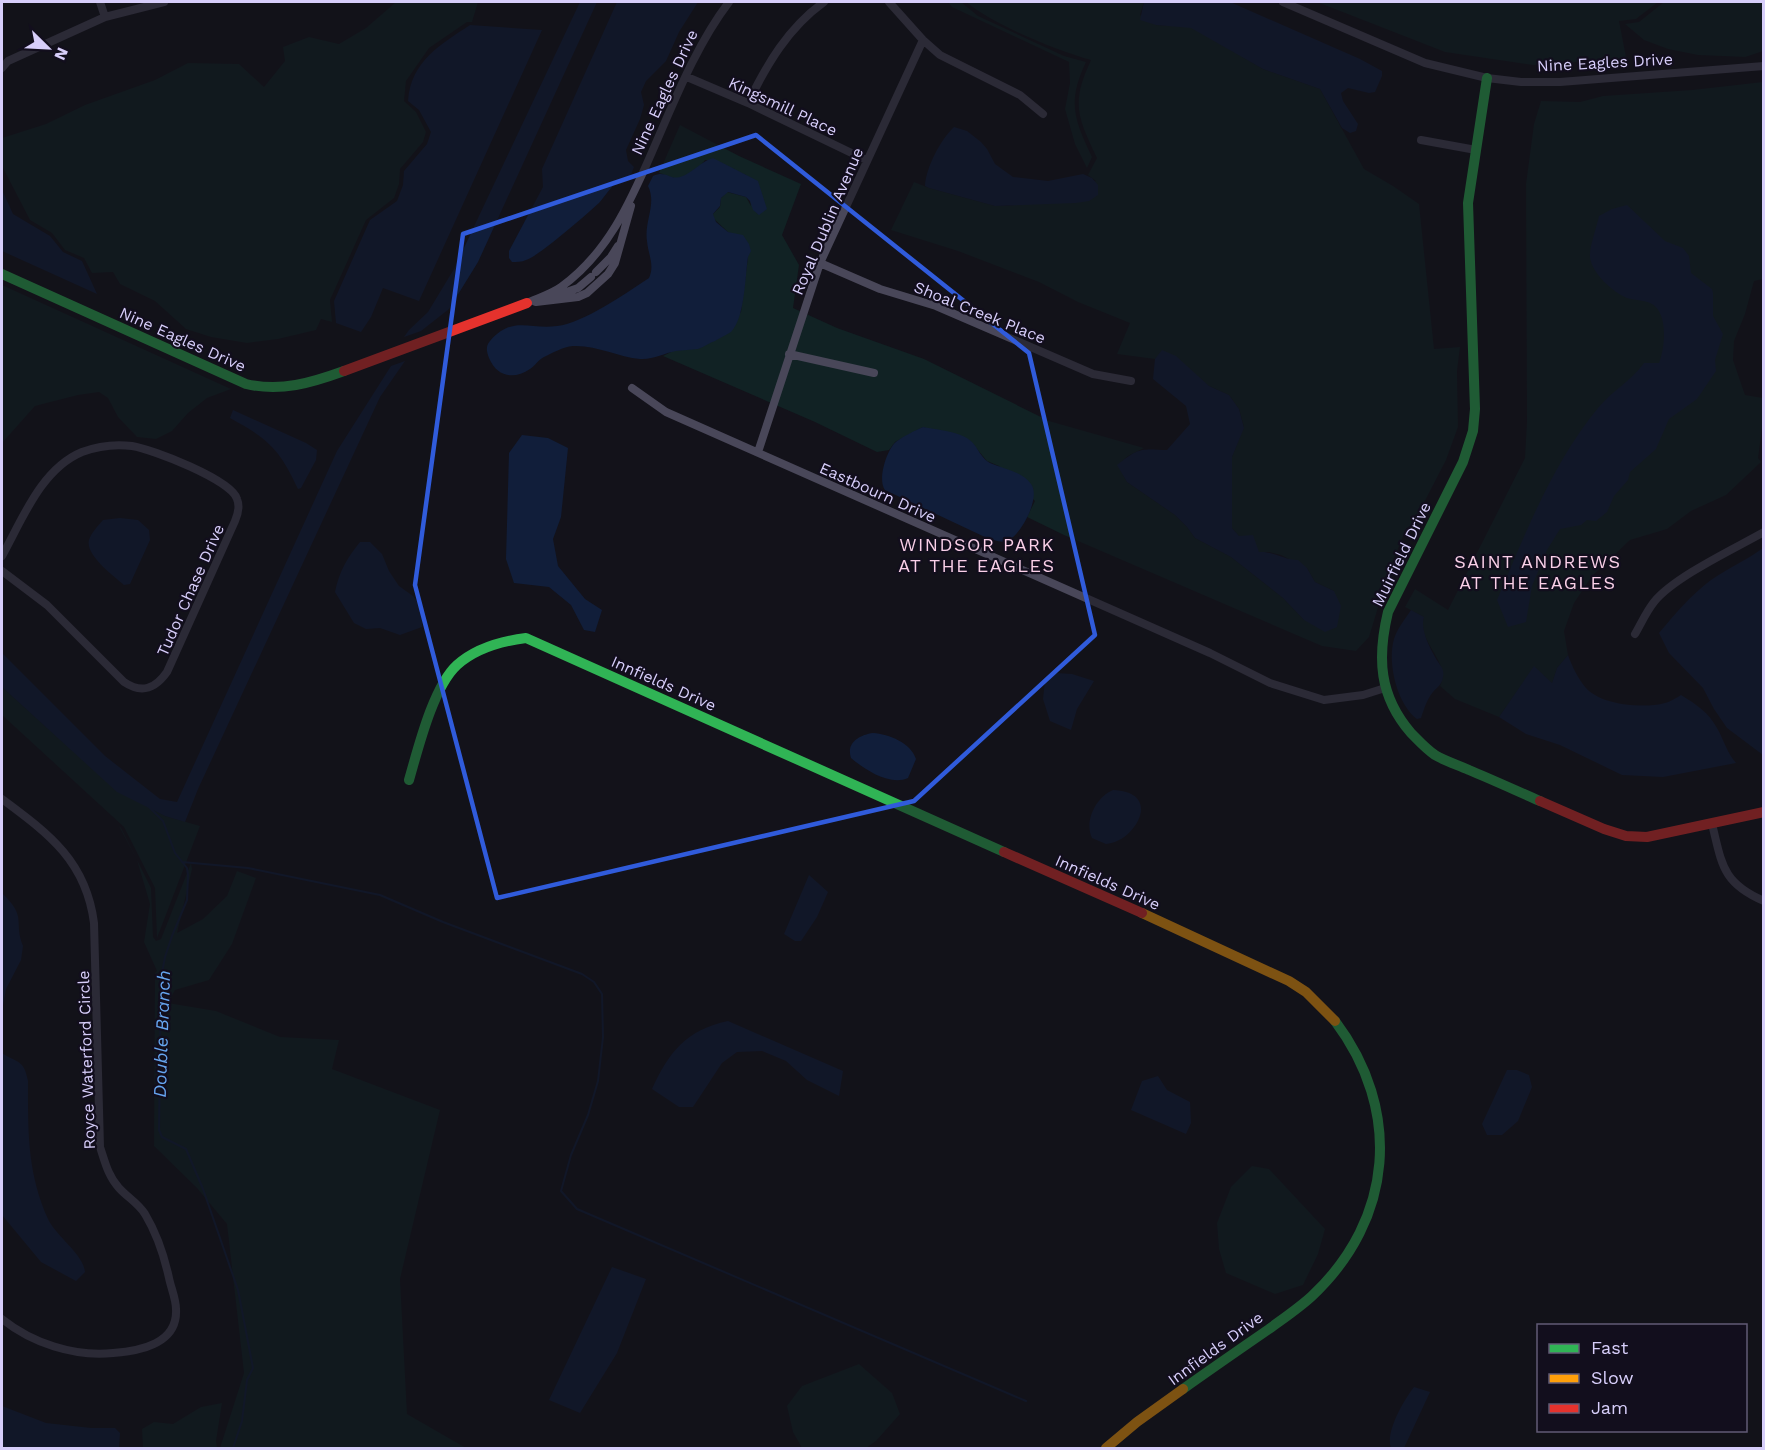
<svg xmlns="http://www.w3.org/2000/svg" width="1765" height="1450" font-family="'Work Sans',sans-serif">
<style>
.green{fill:#112224}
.water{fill:#111e3a}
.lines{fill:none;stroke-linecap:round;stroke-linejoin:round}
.stream{stroke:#111e3a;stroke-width:2}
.street{stroke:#494759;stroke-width:8}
.fast{stroke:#30b455;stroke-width:10}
.slow{stroke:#ff9f0a;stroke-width:10}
.jam{stroke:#e5322d;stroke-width:10}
.marked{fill:none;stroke:#305bdb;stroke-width:4.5;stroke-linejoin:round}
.labels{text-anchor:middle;stroke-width:4.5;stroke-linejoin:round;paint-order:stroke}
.street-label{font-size:16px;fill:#d7cefa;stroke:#120e1d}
.neighbourhood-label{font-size:18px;letter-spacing:1.5px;fill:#fad0e8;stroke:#120e1d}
.water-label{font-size:18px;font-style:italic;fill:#66a5f0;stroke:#120e1d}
</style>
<rect width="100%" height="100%" fill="#13121a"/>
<path class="green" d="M396 2H478L472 22H467L429 48 406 81 404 101 416 112 426 132 423 142 400 169 399 184 394 198 366 220 330 300 332 322 321 319 316 330 278 339 247 343 211 337 186 329 155 301 120 284 113 272 92 273 84 258 65 250 52 233 30 220 2 166V138L46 124 85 105 155 80 188 63 239 64 264 87 285 61 283 47 309 37 339 44 366 28Z
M948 2H961L978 16 1064 56 1086 62C1067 102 1074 119 1092 157L1087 168 1075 144 1065 109 1070 83 1069 62 952 7Z
M966 2H1144L1140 15 1156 25 1191 27 1263 69 1320 89 1364 169 1393 186 1419 204 1434 349 1460 347 1457 371 1458 427 1446 460 1413 524 1406 529 1390 568 1369 637 1356 651 1322 646 1064 535 1027 517 1035 501 999 466 987 461 972 443 923 427 895 442 889 450 877 452 815 422 663 356 673 351 700 348 741 312 748 257 734 234 728 232 713 218V214L720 207 721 198 727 192 746 197 751 206 746 175C730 169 724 161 705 160 699 168 685 180 674 178 668 177 664 174 659 173L680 125 739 156 801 184 782 235 799 265 793 308 837 328 924 359 1049 421 1144 448 1128 456 1118 465 1127 482 1175 515 1187 527 1195 538 1231 557 1283 598 1304 620 1334 591 1315 582 1307 568 1281 555 1269 552H1259L1239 536 1232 528V457L1244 427 1239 409 1229 395 1209 386 1163 351 1155 359 1117 354 1130 323 1078 302 1039 282 958 251 891 230 914 182 929 188 995 206H1006L1027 204 1096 181 1088 175 1097 158C1077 116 1071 103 1091 60 1055 50 994 25 966 2Z
M1317 2H1658L1636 19 1619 21 1627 62 1590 61 1533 65 1445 52Z
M1664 2H1763V51L1745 57 1698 55 1668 49 1644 40 1625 24 1639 22Z
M1763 82V279L1754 281 1745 314 1734 341 1733 360 1745 395 1763 398V421L1758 458 1761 462 1726 495 1691 511 1667 529 1630 540 1592 576 1574 603 1564 631 1568 655 1557 668 1552 683 1534 667 1499 717 1455 699 1440 686C1452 662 1416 642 1424 617L1405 607 1415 589 1448 610 1525 458 1527 421 1526 184 1534 124 1541 101 1580 102 1603 96 1692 90Z
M2 285 231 389 207 398 188 413 172 431 156 439 137 437 118 417 108 398 99 392 78 395 35 406 2 443Z
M2 687 117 791 165 816 200 826 157 938 155 888 124 827 2 715Z
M119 826 121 828 151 888 153 937 156 941 161 939 191 863 192 869 177 933 203 919 227 896 237 871 256 878 232 944 209 980 175 990 168 1003 216 1011 280 1037 339 1040 332 1069 440 1110 400 1279 407 1414 466 1448H220L244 1373 227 1224 197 1188 154 1146 155 973 157 971 144 942 150 904 137 860Z
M1252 1166 1269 1169 1325 1229 1318 1254 1303 1285 1275 1294 1226 1273 1219 1249 1217 1223 1231 1187Z
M859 1364 892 1393 900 1414 876 1441 866 1448H802L793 1432 787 1406 802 1386Z
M222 1403 216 1441 217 1448H143L142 1429 154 1422 173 1424 201 1407Z"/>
<path class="water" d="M580 2H597L478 262 449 309 421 331 404 337 409 330 428 312 454 269Z
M617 2H698L679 32 666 61 646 81 641 92 644 105 640 119 626 150 628 161 634 167 630 177C615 178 609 192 599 203 588 213 538 257 526 260 522 262 516 262 512 262L509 258V251L543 187 542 169Z
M1144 2H1230L1360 59 1382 71V76L1375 92 1369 93 1348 88 1341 93 1343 101 1358 124 1356 131 1350 133 1342 128 1320 89 1263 69 1191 28 1156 25 1140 20Z
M470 25 542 30 419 301 383 288 371 317 361 332 336 323 334 301 370 220 397 201 403 185 404 171 427 144 431 132 419 110 408 101C411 61 440 45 470 25Z
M954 127 967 131 981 142 987 149 995 164 1013 177 1048 181 1083 174 1092 178 1098 185V195L1089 201 1076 203 995 206 929 188 925 186C926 167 941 139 954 127Z
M713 158 758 181 767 209 759 215 753 210 750 201 746 197 728 192 721 198 720 206 713 214 716 222 728 232 743 235 749 244 751 251 748 257C745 277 745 318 731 332 726 335 720 338 715 341 709 343 704 347 698 349 691 350 683 350 676 351 664 353 653 360 640 359 618 357 597 345 573 346 563 347 552 353 544 357 538 360 535 366 530 369 514 380 497 377 489 358 487 352 485 347 490 341 512 315 530 330 557 326 584 323 626 293 649 278 655 265 648 254 647 241 644 221 657 204 648 186L653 176C666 170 669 180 680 177 693 173 701 161 713 158Z
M2 190 13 214 50 236 63 252 82 261 97 294 2 251Z
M1627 205 1665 241 1683 248 1689 256 1691 273 1712 289 1713 293V316L1723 334 1715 360 1716 371 1697 399 1669 419 1656 449 1630 472 1628 480 1614 496 1607 512 1596 521 1587 520 1581 525 1560 529 1547 550 1532 586 1526 622 1508 627 1497 600C1526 532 1551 466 1598 408 1612 391 1631 381 1644 363H1659C1665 348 1669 311 1650 303 1643 300 1634 300 1627 298 1613 292 1592 274 1590 257 1589 248 1597 226 1599 216L1612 209Z
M1162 350 1176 356 1209 386 1229 395 1239 409 1244 428 1232 457V528L1239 536 1253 535 1259 552C1274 551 1284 560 1298 560L1307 568 1315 582 1334 591 1341 606 1337 627 1325 632 1304 620 1283 598 1231 557 1195 538 1187 527 1175 515 1127 482 1117 465C1139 447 1141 449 1167 450L1190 424 1186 406 1153 379 1155 359Z
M405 361 380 397 198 789 185 822 165 816 117 792 2 687V653L105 756 160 799 177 802 337 451 391 366Z
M233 410 306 443 317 450 316 460 301 488 298 489C279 448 268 439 230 418Z
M923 427C937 430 961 431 972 442 978 448 981 458 990 463 1003 469 1022 471 1031 484 1041 497 1022 533 1009 540 1002 544 994 540 987 538L885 490C877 480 887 448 897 441 904 436 914 431 923 427Z
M522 435 548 438 568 448 561 517 553 539 558 566 585 599 602 610 595 632 584 630 571 605 549 587 514 583 506 559 509 453Z
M120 518 138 520 149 530 150 540 130 584 124 585C114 576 85 555 89 540 91 533 98 526 103 520Z
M360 542H370L382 554 389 571 399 586 413 596 423 609 422 627 400 635 380 628 366 629 354 623 335 592C339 572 347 558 360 542Z
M1763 548V755L1727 728 1714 709 1703 688 1669 653 1659 633C1675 614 1691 595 1711 580 1728 568 1747 560 1763 548Z
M1411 610 1424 617C1420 629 1429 646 1435 657 1439 665 1445 668 1443 677 1442 685 1437 687 1433 692 1427 699 1424 709 1421 718L1417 719C1397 704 1387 663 1394 639 1397 629 1405 619 1411 610Z
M1568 655C1572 666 1578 679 1586 688 1601 705 1643 709 1665 703 1670 702 1676 698 1681 695 1696 704 1709 713 1717 728 1724 740 1727 753 1736 763L1663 777 1622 775 1560 745 1526 734 1499 717 1534 666 1552 683 1557 668Z
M1056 673 1072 674 1094 681 1077 709 1071 730 1050 721 1043 699 1045 681Z
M873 733C889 734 911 743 916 759L908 778C890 786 865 770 851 758 846 743 859 735 873 733Z
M1113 790C1165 792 1134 843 1106 844L1092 838C1084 821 1096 797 1113 790Z
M809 875 828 892 817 917 801 941H795L784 934Z
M2 893C28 918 13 921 23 946L21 960 6 989 2 1011Z
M728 1021 843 1071 839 1096 807 1080 786 1061 762 1051 737 1052 722 1063 693 1107H679L652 1089C669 1052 686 1030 728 1021Z
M2 1053C17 1063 24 1059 28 1081 28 1131 27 1172 48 1219 56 1236 84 1255 85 1272L76 1281 41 1262 2 1215Z
M1507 1070H1517L1529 1075 1532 1087 1518 1121 1502 1135H1487L1482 1124Z
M1158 1076 1167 1090 1190 1102 1191 1123 1186 1134 1131 1110 1142 1081Z
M612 1267 646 1279 617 1353 580 1413 549 1400Z
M1414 1387 1430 1392 1404 1448H1391C1385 1432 1404 1400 1414 1387Z
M2 1406 46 1423 91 1428H115L120 1433 119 1448H2Z"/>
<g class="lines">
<path class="stream" d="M149 807 163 821 175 853 187 868 188 875 187 900 172 936 165 957 161 978 159 1130 162 1137 186 1149 203 1189 238 1290 253 1368 247 1380 242 1421 233 1448
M182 862 248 868 380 895 443 922 582 974 594 982 602 994 603 1037 598 1081 588 1115 571 1155 561 1191 577 1209 1026 1401"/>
<path class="street" d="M100 2 105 17
M889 2 923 40 940 55 1020 95 1043 114
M1283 2 1425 63 1487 78 1521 82H1560L1764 66
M2 68 8 61 105 17 164 2
M687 77 748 103 866 160
M748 103C767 64 788 28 824 2
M1421 140 1476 150
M820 263 880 289 936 306 1093 374 1131 381
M596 272 611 257 618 246
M555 296 578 288 591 277
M536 302 578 297 587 293 608 274 615 263 631 206
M527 303C538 298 551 294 561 287 607 254 630 203 652 152 674 102 696 45 729 2
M789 354 874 373
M632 388 666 412 1210 653 1270 683 1324 700 1363 695 1385 688
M758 452 820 263 923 40
M2 556C22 520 41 469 82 452 98 446 116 444 132 446 152 449 232 480 237 499 240 506 238 514 235 521L167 672C155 689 142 694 124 682L47 605 2 571
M1635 634C1641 624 1646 612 1654 602 1674 577 1734 549 1764 532
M2 799C49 834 86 861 94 923L100 1147C105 1162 108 1176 119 1188 127 1197 138 1203 145 1214 157 1234 164 1255 169 1278 171 1288 176 1299 176 1309 178 1344 140 1351 113 1353 74 1357 32 1343 2 1319
M1712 824C1722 864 1722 883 1764 901"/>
<path class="fast" d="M1487 78 1468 203 1475 409 1473 431 1463 462 1388 612C1377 658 1379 696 1411 733 1418 740 1426 749 1435 755 1445 761 1458 765 1469 770 1493 780 1517 791 1540 801
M2 274 246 384C281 392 311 383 344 371
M409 780C418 749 433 687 457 665 476 648 502 641 526 638L1004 852
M1183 1389C1211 1369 1240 1349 1269 1329 1284 1318 1299 1308 1312 1296 1394 1219 1402 1110 1335 1021"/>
<path class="slow" d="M1142 913 1289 981 1306 992 1335 1021
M1106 1448 1137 1422 1183 1389"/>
<path class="jam" d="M344 371 527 303
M1540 801 1604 829 1626 836 1647 837 1764 812
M1004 852 1142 913"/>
</g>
<path d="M0 0H1765V1450H0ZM756 135 1029 353 1095 635 914 801 497 898 415 585 463 234Z" fill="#13121a" fill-opacity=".55" fill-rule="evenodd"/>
<path class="marked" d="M756 135 1029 353 1095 635 914 801 497 898 415 585 463 234Z"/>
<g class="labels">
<g class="street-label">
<text transform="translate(1605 62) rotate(-3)" y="6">Nine Eagles Drive</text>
<text transform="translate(664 92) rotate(-65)" y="6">Nine Eagles Drive</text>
<text transform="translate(783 106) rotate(25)" y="6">Kingsmill Place</text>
<text transform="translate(827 221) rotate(-67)" y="6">Royal Dublin Avenue</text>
<text transform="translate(980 312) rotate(22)" y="6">Shoal Creek Place</text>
<text transform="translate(183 339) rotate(24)" y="6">Nine Eagles Drive</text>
<text transform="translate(878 492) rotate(24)" y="6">Eastbourn Drive</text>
<text transform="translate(1401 554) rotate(-64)" y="6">Muirfield Drive</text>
<text transform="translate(190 590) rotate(-66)" y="6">Tudor Chase Drive</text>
<text transform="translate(664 683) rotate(24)" y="6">Innfields Drive</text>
<text transform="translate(1108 882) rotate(24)" y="6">Innfields Drive</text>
<text transform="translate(86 1060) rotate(-92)" y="6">Royce Waterford Circle</text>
<text transform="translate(1215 1348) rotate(-36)" y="6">Innfields Drive</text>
</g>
<g class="neighbourhood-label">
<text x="977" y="551">WINDSOR PARK<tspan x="977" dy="21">AT THE EAGLES</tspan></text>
<text x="1538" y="568">SAINT ANDREWS<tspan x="1538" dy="21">AT THE EAGLES</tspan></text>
</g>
<g class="water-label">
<text transform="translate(162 1034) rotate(-88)" y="6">Double Branch</text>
</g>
</g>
<rect width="1765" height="1450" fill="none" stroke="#d7cefa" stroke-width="6"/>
<rect x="1537" y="1324" width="210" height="108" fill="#120e1d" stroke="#615b75" stroke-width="1.5"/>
<rect x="1549" y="1344" width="30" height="9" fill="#30b455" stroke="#615b75" stroke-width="1.5"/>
<text x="1591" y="1354" font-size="18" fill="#d7cefa">Fast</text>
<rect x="1549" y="1374" width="30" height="9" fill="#ff9f0a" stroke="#615b75" stroke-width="1.5"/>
<text x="1591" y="1384" font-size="18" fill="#d7cefa">Slow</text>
<rect x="1549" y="1404" width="30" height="9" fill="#e5322d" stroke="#615b75" stroke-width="1.5"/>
<text x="1591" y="1414" font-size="18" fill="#d7cefa">Jam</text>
<g transform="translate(48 48) rotate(114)" stroke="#120e1d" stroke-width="4.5" paint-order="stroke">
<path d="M0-4.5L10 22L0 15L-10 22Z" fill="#d7cefa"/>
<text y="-9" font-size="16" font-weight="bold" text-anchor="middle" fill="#d7cefa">N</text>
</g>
</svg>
